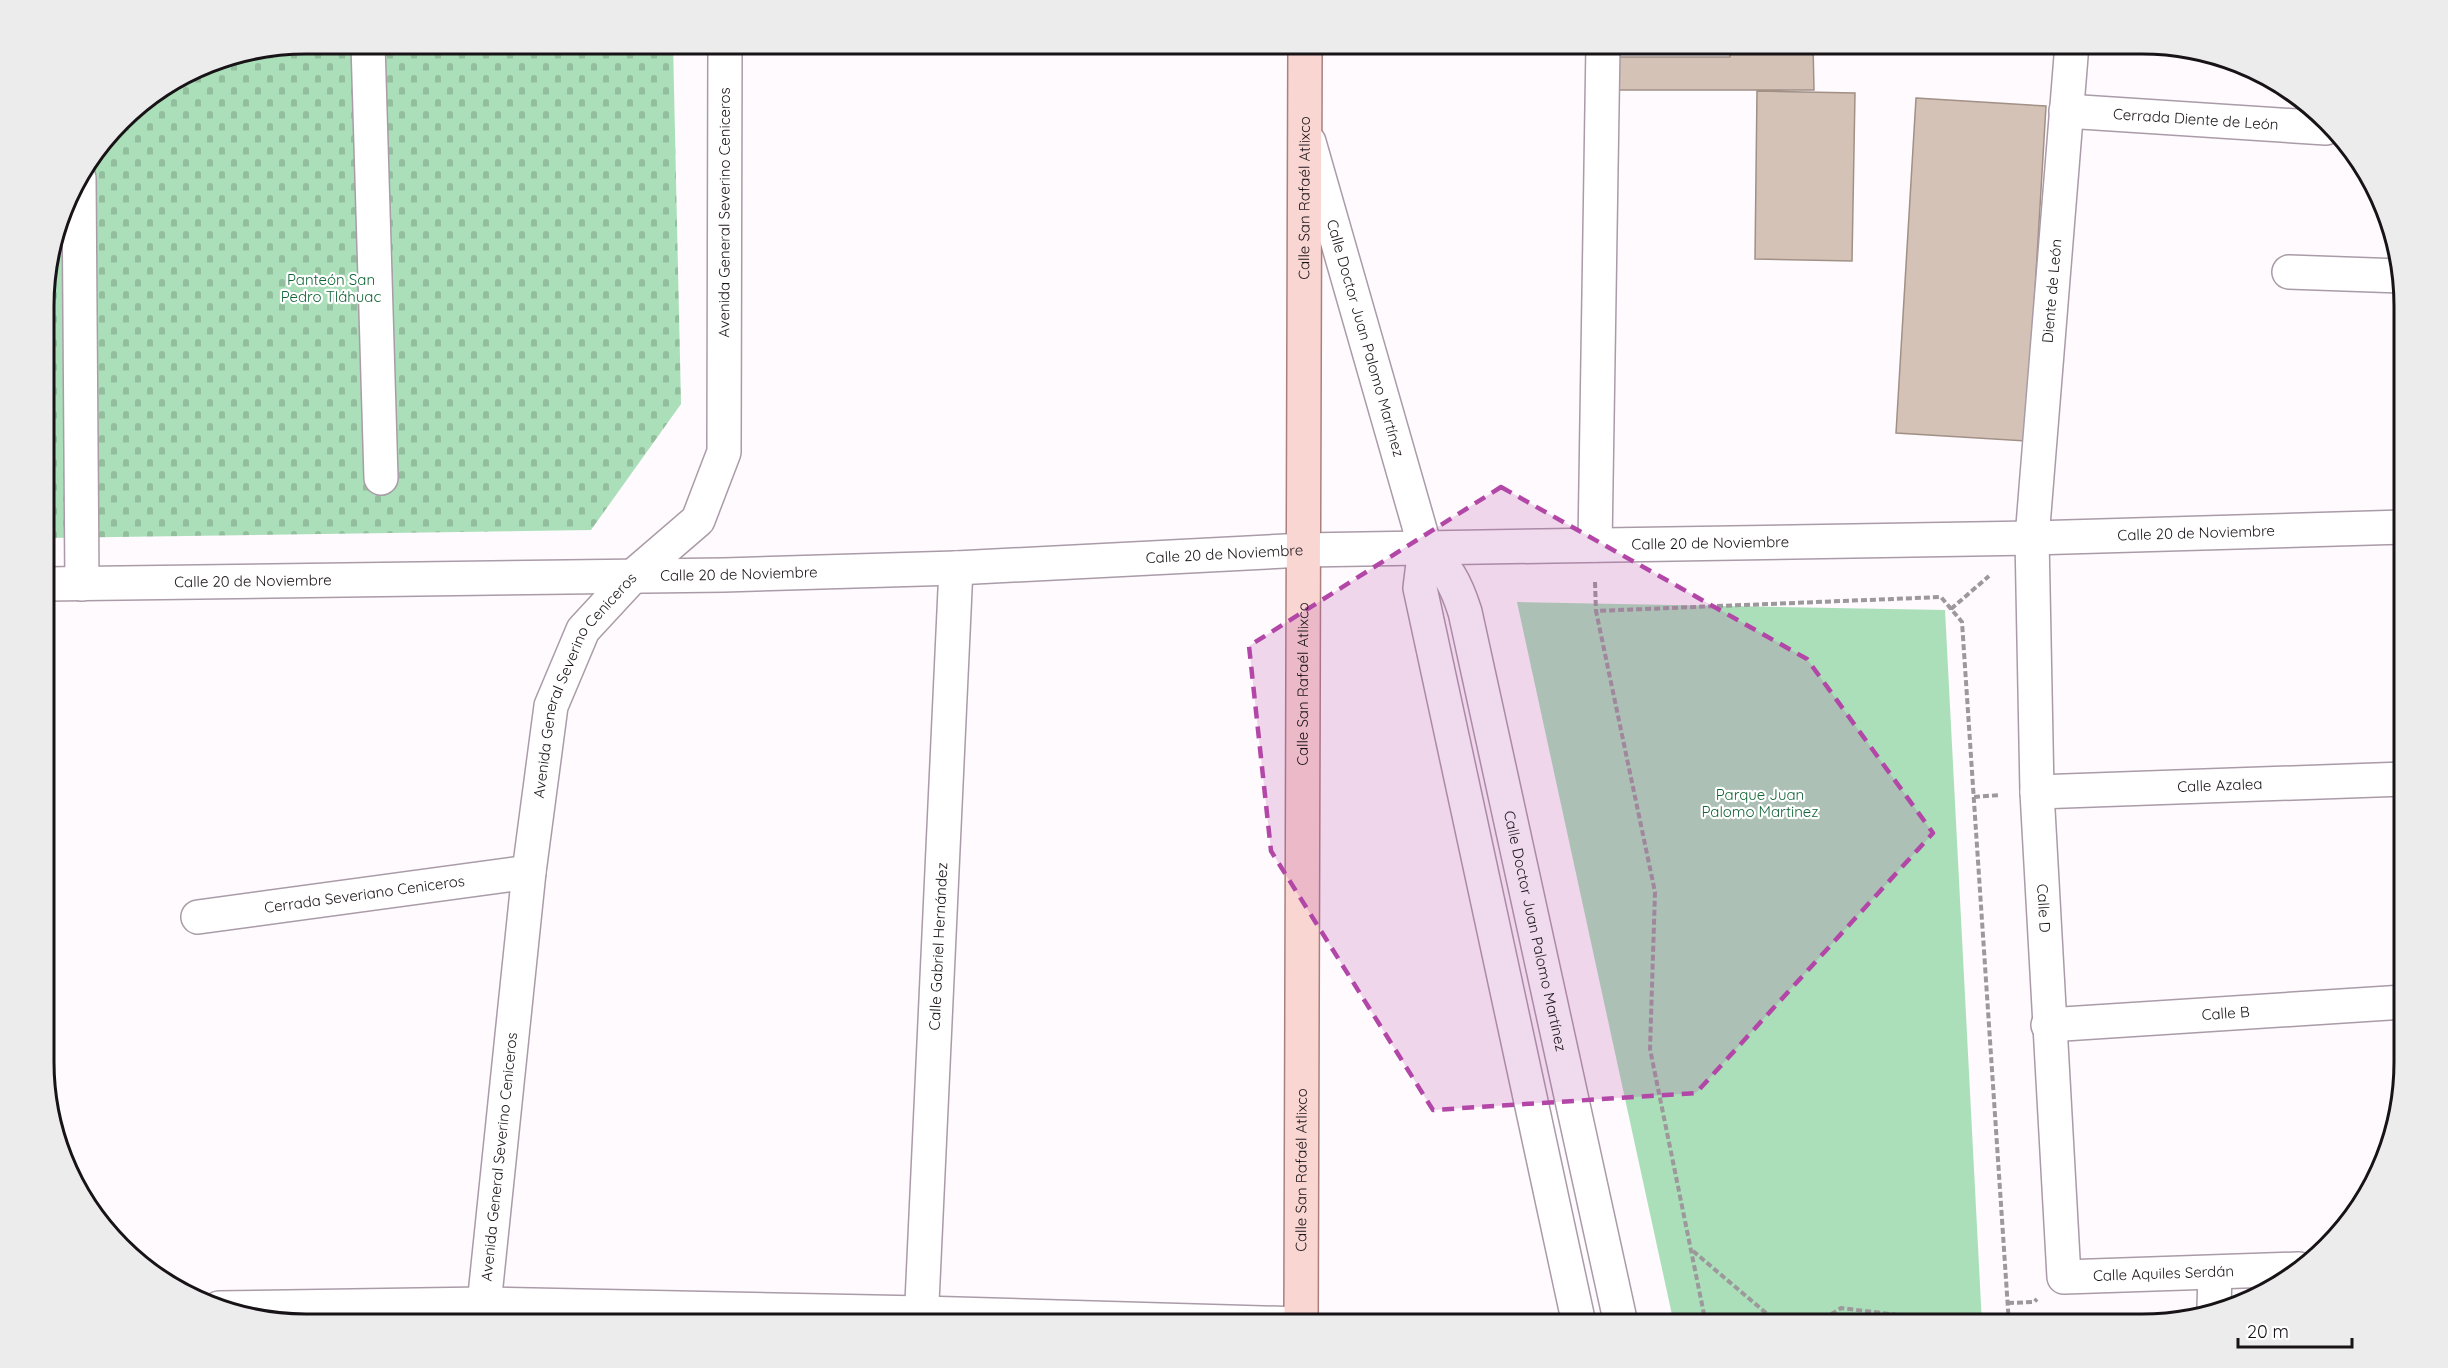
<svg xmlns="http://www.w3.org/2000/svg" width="2448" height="1368" font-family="Quicksand,sans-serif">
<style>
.green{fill:#aadfb9}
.cemetery{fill:url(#cemetery-stones)}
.building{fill:#d4c2b7;stroke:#a19086;stroke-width:1.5}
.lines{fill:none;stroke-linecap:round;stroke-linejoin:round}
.minor-casing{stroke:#aa9ba8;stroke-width:36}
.major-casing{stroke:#a9807e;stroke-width:36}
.path{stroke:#9c989b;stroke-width:4;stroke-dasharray:6 3;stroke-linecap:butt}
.minor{stroke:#fff;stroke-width:33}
.major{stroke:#fad6d3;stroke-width:33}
.marked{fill:#b347a7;fill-opacity:0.2;stroke:#b347a7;stroke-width:4.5;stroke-dasharray:12 8;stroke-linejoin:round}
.labels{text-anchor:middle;stroke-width:4.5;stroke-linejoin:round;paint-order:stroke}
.street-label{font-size:15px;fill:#181317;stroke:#fff}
.park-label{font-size:15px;fill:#126436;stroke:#fff}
.rim{fill:none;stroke:#181317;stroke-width:3}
</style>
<defs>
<pattern id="cemetery-stones" width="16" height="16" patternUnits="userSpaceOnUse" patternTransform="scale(1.5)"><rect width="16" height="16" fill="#aadfb9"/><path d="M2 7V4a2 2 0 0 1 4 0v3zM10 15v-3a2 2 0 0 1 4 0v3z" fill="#92be9e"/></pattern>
</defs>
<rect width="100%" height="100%" fill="#fefafd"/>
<path class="green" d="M1517 602 1945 610 1982 1324H1674Z"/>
<path class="cemetery" d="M306 44H673L681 404 591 530 46 538V272L71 190 133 109 206 63Z"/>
<path class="building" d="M1730 44H1813L1814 90H1614L1613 57H1730Z
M1757 91 1855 93 1852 261 1755 259Z
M1916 98 2046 106 2026 441 1896 433Z"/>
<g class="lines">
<g class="minor-casing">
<g id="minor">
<path d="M368 44 381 478"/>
<path id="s1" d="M2072 44 2032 538 2037 792 2064 1277 2299 1269"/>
<path id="s2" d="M2066 111 2326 128"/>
<path id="s3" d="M1309 142 1425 547 1420 588 1579 1324"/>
<path d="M79 178 82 584"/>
<path d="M2289 272 2401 276"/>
<path d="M1595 545 1603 44"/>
<path id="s4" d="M1425 547C1448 570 1455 581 1465 612L1621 1324"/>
<path id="s5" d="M46 584 724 575 956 568 1304 550 2032 538 2404 527"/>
<path id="s6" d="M2037 792 2404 779"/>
<path id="s7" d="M198 917 529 872"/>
<path id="s8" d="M2048 1025 2404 1002"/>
<path d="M2214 1307 2215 1273"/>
<path d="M219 1308 484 1304 922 1313 1301 1324"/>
<path id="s9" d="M482 1324 529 872 551 706 583 630 633 576 698 520 724 452 725 44"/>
<path id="s10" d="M921 1324 956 568"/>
</g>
</g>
<g class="major-casing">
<g id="major">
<path id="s11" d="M1301 1324 1305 44"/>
</g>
</g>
<path class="path" d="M1595 582 1596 611
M1951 609 1989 576
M1974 797 2000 795
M1693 1251 1779 1324
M2008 1303 2034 1302 2037 1299
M1706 1324 1650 1049 1655 892 1596 611 1941 597 1962 622 2009 1324
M1816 1324 1841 1308 1922 1318 1943 1324"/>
<use href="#minor" class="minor"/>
<use href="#major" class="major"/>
</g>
<path class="marked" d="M1501 487 1807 659 1933 833 1696 1093 1433 1110 1271 851 1249 646Z"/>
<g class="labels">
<g class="street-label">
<text dy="5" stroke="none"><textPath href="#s2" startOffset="130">Cerrada Diente de León</textPath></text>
<text dy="5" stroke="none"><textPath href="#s11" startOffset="1126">Calle San Rafaél Atlixco</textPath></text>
<text dy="5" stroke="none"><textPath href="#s9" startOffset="1176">Avenida General Severino Ceniceros</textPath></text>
<text transform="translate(2052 291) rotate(-85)" y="5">Diente de León</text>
<text dy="5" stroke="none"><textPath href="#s3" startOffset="204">Calle Doctor Juan Palomo Martínez</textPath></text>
<text dy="5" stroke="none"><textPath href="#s5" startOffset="2151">Calle 20 de Noviembre</textPath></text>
<text dy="5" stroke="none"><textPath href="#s5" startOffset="1665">Calle 20 de Noviembre</textPath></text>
<text dy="5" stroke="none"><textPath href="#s5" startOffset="1179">Calle 20 de Noviembre</textPath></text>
<text dy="5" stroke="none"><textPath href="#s5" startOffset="693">Calle 20 de Noviembre</textPath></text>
<text dy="5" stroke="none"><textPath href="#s5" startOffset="207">Calle 20 de Noviembre</textPath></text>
<text dy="5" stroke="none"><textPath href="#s11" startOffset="640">Calle San Rafaél Atlixco</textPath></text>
<text dy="5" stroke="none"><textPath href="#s9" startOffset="654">Avenida General Severino Ceniceros</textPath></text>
<text dy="5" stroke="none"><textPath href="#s6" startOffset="183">Calle Azalea</textPath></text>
<text dy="5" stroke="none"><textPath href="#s7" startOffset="168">Cerrada Severiano Ceniceros</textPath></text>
<text dy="5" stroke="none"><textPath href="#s1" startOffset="866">Calle D</textPath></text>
<text dy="5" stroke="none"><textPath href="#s4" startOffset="404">Calle Doctor Juan Palomo Martínez</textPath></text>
<text dy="5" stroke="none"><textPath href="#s10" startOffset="378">Calle Gabriel Hernández</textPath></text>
<text dy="5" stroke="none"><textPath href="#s8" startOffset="178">Calle B</textPath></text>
<text dy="5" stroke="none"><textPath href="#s9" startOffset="168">Avenida General Severino Ceniceros</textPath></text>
<text dy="5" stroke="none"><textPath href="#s11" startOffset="154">Calle San Rafaél Atlixco</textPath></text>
<text dy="5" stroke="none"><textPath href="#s1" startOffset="1335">Calle Aquiles Serdán</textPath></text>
</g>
<g class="park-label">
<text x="331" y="285">Panteón San<tspan x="331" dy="17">Pedro Tláhuac</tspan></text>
<text x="1760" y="800">Parque Juan<tspan x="1760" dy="17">Palomo Martinez</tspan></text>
</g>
</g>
<path d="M0 0H2448V1368H0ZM306 54H2142A252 252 0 0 1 2394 306V1062A252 252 0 0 1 2142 1314H306A252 252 0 0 1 54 1062V306A252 252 0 0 1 306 54Z" fill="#edecec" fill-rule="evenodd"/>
<path class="rim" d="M306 54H2142A252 252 0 0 1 2394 306V1062A252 252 0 0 1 2142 1314H306A252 252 0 0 1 54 1062V306A252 252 0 0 1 306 54Z"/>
<path d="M2238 1338v9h114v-9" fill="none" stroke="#181317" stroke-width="3"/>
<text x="2247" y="1338" font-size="18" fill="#181317" stroke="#ffffff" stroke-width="4.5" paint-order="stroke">20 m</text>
</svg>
